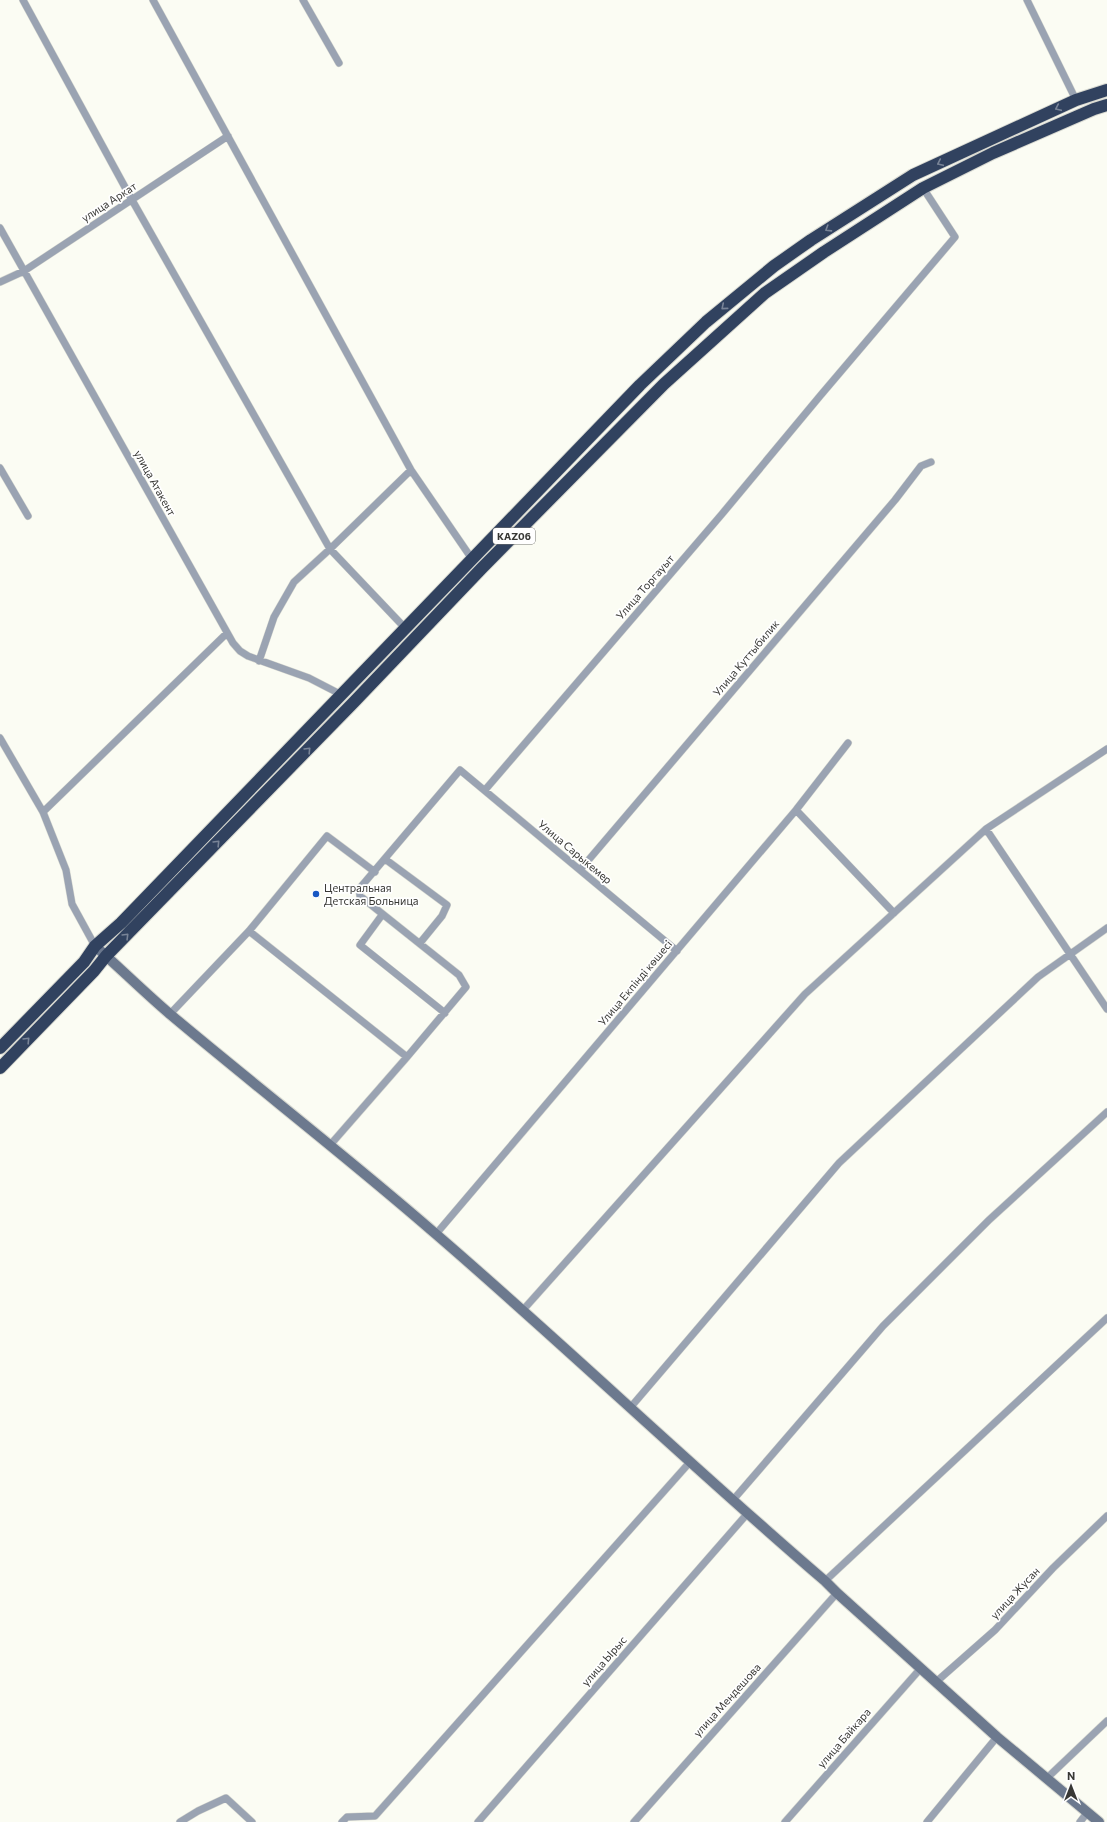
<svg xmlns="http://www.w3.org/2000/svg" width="1107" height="1822" font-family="Commissioner,sans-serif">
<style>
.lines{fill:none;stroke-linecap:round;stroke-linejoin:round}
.street-casing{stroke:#d8d9d1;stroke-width:8}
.secondary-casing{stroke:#d8d9d1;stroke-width:12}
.highway-casing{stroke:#d8d9d1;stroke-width:14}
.street{stroke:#9aa3b2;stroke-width:7}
.secondary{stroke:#6c798e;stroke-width:10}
.highway{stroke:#31425f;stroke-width:12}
.oneway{stroke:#798497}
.poi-dot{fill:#1857c3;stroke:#fff;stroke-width:1.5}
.labels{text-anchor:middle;stroke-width:3.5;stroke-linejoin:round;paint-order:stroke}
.shield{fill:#fff;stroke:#747472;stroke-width:1}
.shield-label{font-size:10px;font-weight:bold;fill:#383835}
.street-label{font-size:11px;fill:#383835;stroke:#fff}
.poi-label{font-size:11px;fill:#383835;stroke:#fff;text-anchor:start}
</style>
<rect width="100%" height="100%" fill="#fbfcf3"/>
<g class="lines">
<g class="street-casing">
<path id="street" d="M23 0 132 200 330 549 406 629
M153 0 411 470 472 559
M303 0 339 63
M1027 0 1076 100
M0 228 233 643 240 651 248 656 309 678 340 694
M0 282 24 271 228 136
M0 468 28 516
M259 661 274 617 294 582 330 549 411 470
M0 738 43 812 66 870 72 904 95 946
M485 790 722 514 820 396 955 237 923 188
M796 810 894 913
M43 812 227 633
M986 829 1107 1009
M385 859 447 905 442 916 420 943
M580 870 895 500 921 466 931 462
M382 915 360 945 445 1013
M249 931 407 1057 466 987 459 975 360 896 359 889 460 770 677 951
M170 1014 249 931 327 836 375 872
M331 1144 407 1057
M436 1234 796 810 848 743
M523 1310 805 994 986 829 1107 749
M630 1408 839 1163 1038 977 1107 928
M733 1500 883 1326 989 1220 1107 1112
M825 1581 1107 1318
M936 1682 995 1630 1053 1568 1107 1516
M1046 1779 1107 1721
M180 1822 198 1811 226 1798 252 1822
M342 1822 347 1817 375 1816 690 1462
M478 1822 747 1514
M634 1822 837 1593
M785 1822 921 1668
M927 1822 997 1737
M1080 1822 1087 1813"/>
</g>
<g class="secondary-casing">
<path id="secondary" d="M95 946C121 969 145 993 171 1015 259 1089 350 1159 437 1235 568 1348 693 1468 825 1581L837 1593 997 1737 1099 1822"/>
</g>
<g class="highway-casing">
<path id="highway" d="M0 1048 84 962 95 946 121 923 640 385 706 322 774 266 811 240 913 175 1076 100 1107 90
M0 1068 94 971 106 956 354 702 482 568 664 384 765 293 824 252 923 188 993 153 1094 109 1107 105"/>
</g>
<use href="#street" class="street"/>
<use href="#secondary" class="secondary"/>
<use href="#highway" class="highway"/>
</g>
<defs><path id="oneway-chevron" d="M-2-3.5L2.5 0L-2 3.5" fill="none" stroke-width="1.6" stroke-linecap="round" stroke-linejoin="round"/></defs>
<g class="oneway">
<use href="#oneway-chevron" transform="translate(1058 108) rotate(155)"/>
<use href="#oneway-chevron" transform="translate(940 163) rotate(155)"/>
<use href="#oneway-chevron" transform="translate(828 229) rotate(148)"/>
<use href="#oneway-chevron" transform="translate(724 307) rotate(140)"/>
<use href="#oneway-chevron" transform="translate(308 750) rotate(-46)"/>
<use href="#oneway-chevron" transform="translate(217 843) rotate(-46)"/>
<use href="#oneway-chevron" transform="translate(126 936) rotate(-45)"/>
<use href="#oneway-chevron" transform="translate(27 1040) rotate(-46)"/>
</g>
<circle class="poi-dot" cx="316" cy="894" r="4"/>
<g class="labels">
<rect class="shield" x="493" y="528" width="42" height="16" rx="3"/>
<g class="shield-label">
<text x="514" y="540">KАZ06</text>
</g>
<g class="street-label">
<text transform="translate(109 202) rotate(-33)" y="4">улица Аркат</text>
<text transform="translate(155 483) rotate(61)" y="4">улица Атакент</text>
<text transform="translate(645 587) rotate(-49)" y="4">Улица Торгауыт</text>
<text transform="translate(746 658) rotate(-50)" y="4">Улица Куттыбилик</text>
<text transform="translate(575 852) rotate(40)" y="4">Улица Сарыкемер</text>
<text transform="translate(635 983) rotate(-50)" y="4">Улица Екпінді көшесі</text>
<text transform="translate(1015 1593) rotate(-47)" y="4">улица Жусан</text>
<text transform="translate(604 1661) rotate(-49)" y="4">улица Ырыс</text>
<text transform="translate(727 1700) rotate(-48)" y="4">улица Мендешова</text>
<text transform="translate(844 1738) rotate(-49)" y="4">улица Байкара</text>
</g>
<g class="poi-label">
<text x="324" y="892">Центральная<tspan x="324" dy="13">Детская Больница</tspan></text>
</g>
</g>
<g transform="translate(1071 1786)" stroke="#ffffff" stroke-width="3" paint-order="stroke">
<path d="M0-3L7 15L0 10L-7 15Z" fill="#383835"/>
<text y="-6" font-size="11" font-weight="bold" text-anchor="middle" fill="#383835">N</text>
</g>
</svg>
